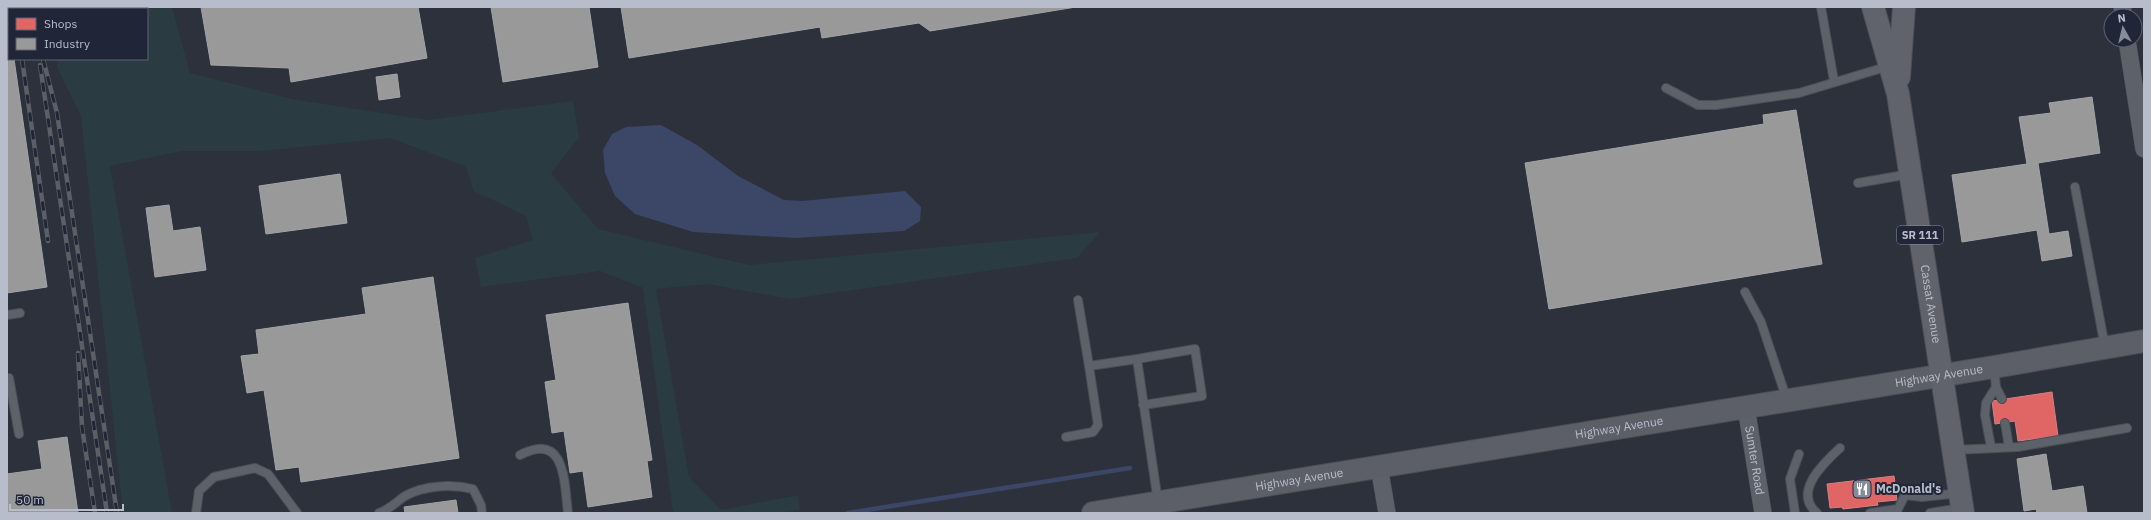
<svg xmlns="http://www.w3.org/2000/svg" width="2151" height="520" font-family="'IBM Plex Sans',sans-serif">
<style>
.green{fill:#2a3b42}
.water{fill:#3c4767}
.shops{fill:#e06666;stroke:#d48085}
.industry{fill:#999;stroke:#a2a4a8}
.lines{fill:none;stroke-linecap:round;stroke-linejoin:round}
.stream{stroke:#3c4767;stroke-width:4.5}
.lane-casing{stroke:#4b4e56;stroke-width:10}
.street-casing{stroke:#4b4e56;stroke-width:18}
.secondary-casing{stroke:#4b4e56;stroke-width:24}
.primary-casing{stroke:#4b4e59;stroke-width:24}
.lane{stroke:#5d616a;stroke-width:8}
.street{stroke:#5d616a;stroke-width:17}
.secondary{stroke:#5c5f68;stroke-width:22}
.primary{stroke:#60636b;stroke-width:22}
.rail-casing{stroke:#5c5f68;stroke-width:4.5}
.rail{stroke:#202637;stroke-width:3;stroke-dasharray:9;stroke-linecap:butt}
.labels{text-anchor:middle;stroke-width:4;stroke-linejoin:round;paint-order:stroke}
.shield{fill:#202637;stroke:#8a909f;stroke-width:1}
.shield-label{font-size:11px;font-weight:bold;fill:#b8bdcc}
.street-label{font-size:12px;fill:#b8bdcc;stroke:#202637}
.poi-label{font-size:12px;font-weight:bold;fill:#b8bdcc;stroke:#202637;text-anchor:start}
</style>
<rect width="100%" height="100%" fill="#2d313c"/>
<path class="green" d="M46 7H172L190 73 292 99 428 120 573 101 579 137 551 173 598 229 749 265 1100 232 1077 258 790 299 707 284 656 289 689 477 721 510 798 495 800 510 779 513H673L643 288 600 271 481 287 475 258 533 240 526 216 474 191 465 166 390 138 261 151H182L110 166 172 513H123L81 116 58 69 56 59H147V9H46Z"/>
<path class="water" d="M661 125 697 145 738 176 784 200 802 201 905 191 921 207 920 221 904 231 796 238 693 232 635 214 615 196 605 173 603 150 612 134 626 127Z"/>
<path class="shops" d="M2052 392 2058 436 2018 441 2015 421 1995 424 1992 401Z
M1894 476 1897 500 1877 502 1878 505 1843 509 1842 507 1830 508 1827 484Z"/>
<path class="industry" d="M201 7H418L427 58 291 82 289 68 211 65Z
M491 7H589L598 67 503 82Z
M621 7H1076L930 31 919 23 822 38 820 27 629 58Z
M7 10 9 59H14L47 287 7 293Z
M397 74 400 97 379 100 376 77Z
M2092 97 2100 153 2038 163 2049 234 2068 231 2072 256 2042 261 2037 230 1962 242 1952 175 2027 164 2019 117 2051 113 2049 103Z
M1796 110 1822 264 1549 309 1525 163 1764 124 1763 115Z
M340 174 347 223 266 234 259 186Z
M169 205 173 231 200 227 206 270 155 277 146 208Z
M433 277 459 458 301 482 299 467 276 470 264 390 247 393 241 356 259 354 256 330 366 314 362 288Z
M628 303 652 460 647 461 652 497 588 507 583 471 570 473 564 431 552 433 545 382 556 380 546 315Z
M67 437 78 513H7V474L42 469 38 441Z
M2046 454 2052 491 2083 486 2087 513H2037L2036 509 2024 511 2017 459Z
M456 500 458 513H405L404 507Z"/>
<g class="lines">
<path class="stream" d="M848 513 1130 468"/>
<g class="lane-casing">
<path id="lane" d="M1821 7 1834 81
M1666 88 1698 105H1716L1799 93 1889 66
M1858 183 1910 174
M2075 187 2105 347
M1745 292 1761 322 1787 400
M1078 300 1089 366 1137 359
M7 315 20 313
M7 379 9 378 19 434
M1996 387 2002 399
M1143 405 1202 396 1195 349 1137 359 1158 502
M2005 423 2009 447
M1066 437 1093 432 1098 425 1089 366
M1991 447 1985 415 1986 403 1996 387 1994 368
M1954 450 2018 447 2127 428
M520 455C566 431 564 482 568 513
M196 513 199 491 214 477 255 468 268 474 297 513
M379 513C390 509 396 502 405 496 425 485 452 484 473 489L481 505 482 513
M1795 513 1790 479 1799 454
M1817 513C1792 492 1824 463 1840 448
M1870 513 1897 509
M1896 513 1905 495 1922 497 1960 493
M1930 513 1961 508"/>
</g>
<g class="street-casing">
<g id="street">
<path d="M2122 7 2124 16"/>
<path d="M2127 40 2144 149"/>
<path id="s1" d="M1746 407 1763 513"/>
<path d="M1379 466 1387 513"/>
</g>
</g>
<g class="secondary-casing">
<g id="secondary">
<path id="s2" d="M1093 513 1994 367 2144 341"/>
</g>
</g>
<g class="primary-casing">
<g id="primary">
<path id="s3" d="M1873 7 1898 94 1963 513"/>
<path d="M1899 77 1904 7"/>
</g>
</g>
<use href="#lane" class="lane"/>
<use href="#street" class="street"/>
<use href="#secondary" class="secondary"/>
<use href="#primary" class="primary"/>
<g class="rail-casing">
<path id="rail" d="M14 7 15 9
M31 7 32 9
M22 59 48 241
M43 59 57 113 117 513
M40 65 107 513
M78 353 82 427 95 513"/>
</g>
<use href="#rail" class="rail"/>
</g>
<defs>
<g id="restaurant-square" transform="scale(1)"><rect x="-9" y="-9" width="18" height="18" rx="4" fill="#878c9a" stroke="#202637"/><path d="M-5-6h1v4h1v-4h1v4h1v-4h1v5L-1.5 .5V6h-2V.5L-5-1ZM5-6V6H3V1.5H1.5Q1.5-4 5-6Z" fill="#fff"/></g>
</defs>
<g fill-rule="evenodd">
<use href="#restaurant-square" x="1862" y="489"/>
</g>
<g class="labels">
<rect class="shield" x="1897" y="226" width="46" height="18" rx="3"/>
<g class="shield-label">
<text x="1920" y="239">SR 111</text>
</g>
<g class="street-label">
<text dy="4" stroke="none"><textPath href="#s3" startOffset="303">Cassat Avenue</textPath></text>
<text dy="4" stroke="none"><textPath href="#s2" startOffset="857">Highway Avenue</textPath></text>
<text dy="4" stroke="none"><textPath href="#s2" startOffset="533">Highway Avenue</textPath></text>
<text dy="4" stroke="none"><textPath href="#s1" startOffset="54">Sumter Road</textPath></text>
<text dy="4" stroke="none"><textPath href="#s2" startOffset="209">Highway Avenue</textPath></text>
</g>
<g class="poi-label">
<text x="1876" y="493">McDonald's</text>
</g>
</g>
<rect width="2151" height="520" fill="none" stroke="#b8bdcc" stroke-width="16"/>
<rect x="8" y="8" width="140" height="52" fill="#202637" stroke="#5d6273"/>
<rect x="16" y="18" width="20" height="12" fill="#e06666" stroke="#5d6273"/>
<text x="44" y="28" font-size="12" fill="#b8bdcc">Shops</text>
<rect x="16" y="38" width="20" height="12" fill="#999999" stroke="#5d6273"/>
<text x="44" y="48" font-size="12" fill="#b8bdcc">Industry</text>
<g transform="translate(2123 28) rotate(352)"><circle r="19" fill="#202637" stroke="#5d6273"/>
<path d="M0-3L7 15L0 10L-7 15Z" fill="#878c9a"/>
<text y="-6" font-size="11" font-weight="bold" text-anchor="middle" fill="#b8bdcc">N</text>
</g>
<path d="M10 504v6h113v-6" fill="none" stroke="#b8bdcc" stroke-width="2"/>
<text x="16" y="504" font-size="12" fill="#b8bdcc" stroke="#202637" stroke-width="3" paint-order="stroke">50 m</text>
</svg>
